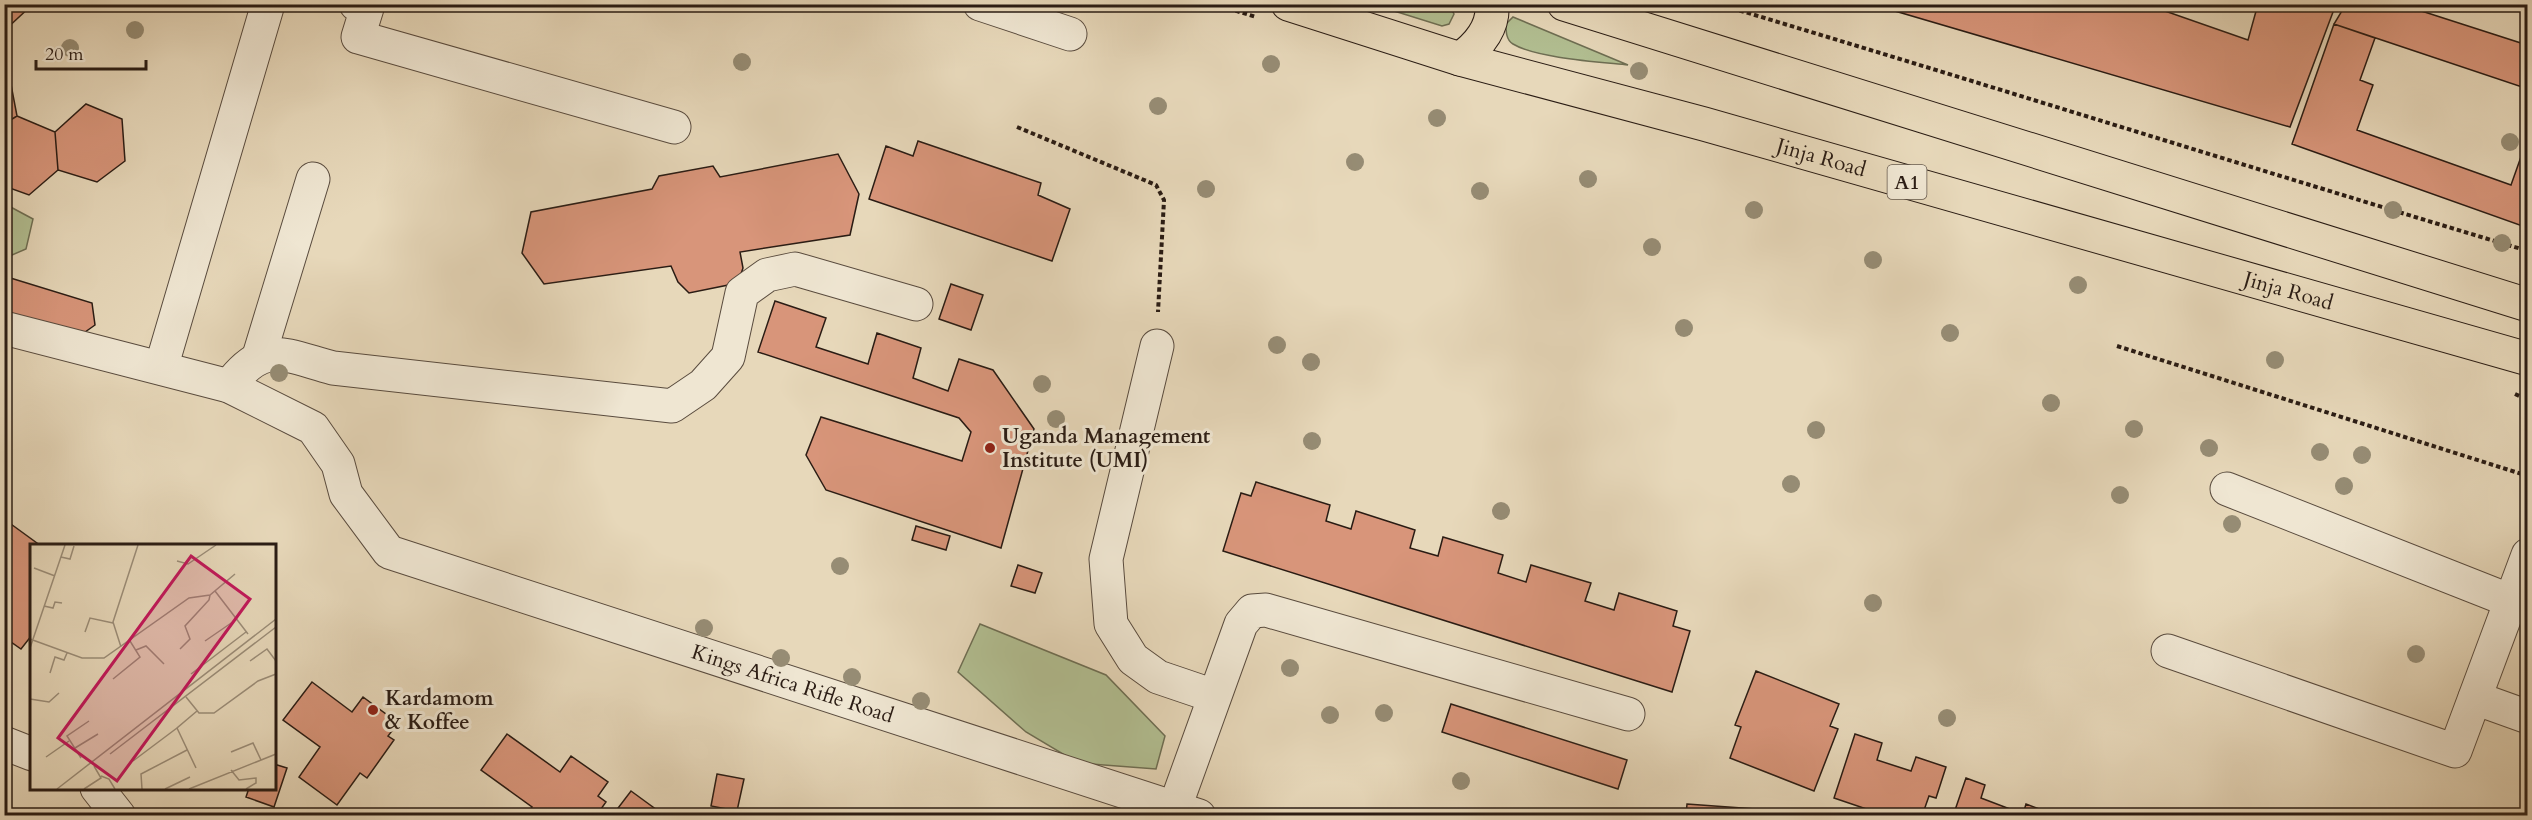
<svg xmlns="http://www.w3.org/2000/svg" width="2532" height="820" font-family="Cardo,serif">
<style>
.green{fill:#b2bf92;stroke:#6e6e53;stroke-width:1.5}
.building{fill:#d8957a;stroke:#2a1c14;stroke-width:1.5}
.lines{fill:none;stroke-linecap:round;stroke-linejoin:round}
.minor-casing{stroke:#594b3e;stroke-width:35}
.highway-casing{stroke:#2a1c14;stroke-width:35}
.path{stroke:#2a1c14;stroke-width:4;stroke-dasharray:4.5 3;stroke-linecap:butt}
.minor{stroke:#efe6d2;stroke-width:33}
.highway{stroke:#e7d8ba;stroke-width:33}
.tree{fill:#968c74}
.poi-dot{fill:#8f2418;stroke:#efe6d2;stroke-width:2}
.labels{text-anchor:middle;stroke-width:6;stroke-linejoin:round;paint-order:stroke}
.shield{fill:#efe6d2;stroke:#65594d;stroke-width:1.5}
.shield-label{font-size:20px;font-weight:bold;fill:#2a1c14}
.street-label{font-size:21px;fill:#2a1c14;stroke:#efe6d2}
.poi-label{font-size:21px;font-weight:bold;fill:#2a1c14;stroke:#efe6d2;text-anchor:start}
.inset-road{fill:none;stroke:#9b8d78;stroke-width:1.5}
.view{fill:#c2185b;fill-opacity:0.15;stroke:#c2185b;stroke-width:3}
.inset-edge{fill:none;stroke:#2a1c14;stroke-width:3}
</style>
<rect width="100%" height="100%" fill="#e7d8ba"/>
<filter id="stains"><feTurbulence type="fractalNoise" baseFrequency=".00333" numOctaves="4"/><feColorMatrix values="0 0 0 0 .2 0 0 0 0 .09 0 0 0 0 .02 0 0 0 .5 -.17"/></filter>
<radialGradient id="worn" r=".72"><stop offset=".6" stop-color="#630" stop-opacity="0"/><stop offset="1" stop-color="#630" stop-opacity=".3"/></radialGradient>
<path class="green" d="M1375 5H1449L1454 14 1449 24 1442 26Z
M1513 17 1628 65C1600 62 1536 58 1513 44 1506 40 1506 31 1506 24Z
M5 204 33 219 26 249 5 258Z
M980 624 1106 675 1165 736 1156 769 1078 763 1026 732 958 672Z"/>
<path class="building" d="M5 4H33L4 31Z
M1871 4H2145L2248 40 2258 4H2336L2290 127Z
M2346 4H2410L2409 7 2524 44 2528 34V89L2334 24Z
M2334 24 2375 38 2360 80 2373 85 2357 130 2511 185 2528 137V228L2292 144Z
M4 72 9 74 17 116 4 124Z
M86 104 122 119 125 161 97 182 58 170 55 132Z
M17 116 55 132 58 170 29 195 4 186V124Z
M918 141 1041 183 1038 195 1070 209 1052 261 869 199 886 146 913 156Z
M838 154 859 194 850 235 740 252 743 268 738 283 689 293 678 282 671 266 544 284 522 253 531 212 652 189 659 176 713 166 720 177Z
M4 276 92 303 95 325 78 337 4 315Z
M951 284 983 295 971 330 939 319Z
M775 301 826 318 816 347 868 364 877 333 921 348 913 378 948 391 959 359 993 370 1034 429 1001 548 826 490 806 455 821 417 962 461 971 432 959 418 758 352Z
M1256 482 1330 505 1326 521 1351 529 1356 511 1415 530 1410 548 1438 556 1443 537 1503 555 1498 573 1526 582 1531 565 1591 583 1585 601 1614 610 1619 593 1677 611 1673 626 1690 631 1672 692 1223 551 1241 493 1251 496Z
M4 519 41 546H32V635L21 649 4 637Z
M916 526 950 536 946 550 912 540Z
M1018 565 1042 573 1035 593 1011 586Z
M1756 671 1839 704 1830 726 1838 729 1814 791 1730 758 1741 727 1735 725Z
M312 682 352 712 363 697 398 723 388 736 394 740 367 778 360 773 337 805 299 777 320 747 283 720Z
M1451 704 1627 760 1618 789 1442 732Z
M507 734 560 772 571 756 608 782 598 796 606 802 596 816H526L532 807 481 770Z
M1855 734 1882 743 1877 760 1911 771 1916 757 1946 767 1936 798 1929 796 1922 816H1887L1834 798Z
M274 764 287 768 274 807 246 797 249 788H274Z
M717 774 744 779 737 811 711 806Z
M1966 778 1985 785 1981 798 2023 814 2026 804 2058 816H1953Z
M631 791 661 813 659 816H612Z
M1687 804 1769 810V816H1686Z"/>
<g class="lines">
<g class="minor-casing">
<g id="minor">
<path d="M356 4 367 8 358 37 674 127"/>
<path d="M980 4 1070 34"/>
<path id="s1" d="M4 328 229 386 313 428 338 464 346 494 389 552 1199 816"/>
<path d="M1157 346 1106 559 1111 624 1133 659 1158 677 1214 696"/>
<path d="M259 356 313 179"/>
<path d="M161 368 268 4"/>
<path d="M229 386C264 339 284 355 333 368L672 406 703 385 728 357 742 293 767 275 795 269 916 304"/>
<path d="M2227 489 2511 601"/>
<path d="M2168 651 2455 751 2528 555"/>
<path d="M2475 698 2528 717"/>
<path d="M4 743 32 754"/>
<path d="M97 788 119 816"/>
<path d="M1175 807 1241 624 1252 611 1266 610 1628 714"/>
</g>
</g>
<g class="highway-casing">
<g id="highway">
<path id="s2" d="M1288 4 1460 59 1704 124 2528 359"/>
<path d="M1564 4 2528 305"/>
<path d="M1460 59C1478 46 1494 28 1492 4"/>
</g>
</g>
<path class="path" d="M1214 4 1256 17
M1718 4C1989 85 2257 170 2528 251
M1017 127 1156 185 1164 200 1158 312
M2117 346 2528 476
M2515 394 2528 400"/>
<use href="#minor" class="minor"/>
<use href="#highway" class="highway"/>
</g>
<g class="tree">
<circle cx="135" cy="30" r="9"/>
<circle cx="70" cy="48" r="9"/>
<circle cx="742" cy="62" r="9"/>
<circle cx="1271" cy="64" r="9"/>
<circle cx="1639" cy="71" r="9"/>
<circle cx="1158" cy="106" r="9"/>
<circle cx="1437" cy="118" r="9"/>
<circle cx="2510" cy="142" r="9"/>
<circle cx="1355" cy="162" r="9"/>
<circle cx="1588" cy="179" r="9"/>
<circle cx="1206" cy="189" r="9"/>
<circle cx="1480" cy="191" r="9"/>
<circle cx="1754" cy="210" r="9"/>
<circle cx="2393" cy="210" r="9"/>
<circle cx="2502" cy="243" r="9"/>
<circle cx="1652" cy="247" r="9"/>
<circle cx="1873" cy="260" r="9"/>
<circle cx="2078" cy="285" r="9"/>
<circle cx="1684" cy="328" r="9"/>
<circle cx="1950" cy="333" r="9"/>
<circle cx="1277" cy="345" r="9"/>
<circle cx="2275" cy="360" r="9"/>
<circle cx="1311" cy="362" r="9"/>
<circle cx="279" cy="373" r="9"/>
<circle cx="1042" cy="384" r="9"/>
<circle cx="2051" cy="403" r="9"/>
<circle cx="1056" cy="419" r="9"/>
<circle cx="2134" cy="429" r="9"/>
<circle cx="1816" cy="430" r="9"/>
<circle cx="1312" cy="441" r="9"/>
<circle cx="2209" cy="448" r="9"/>
<circle cx="2320" cy="452" r="9"/>
<circle cx="2362" cy="455" r="9"/>
<circle cx="1791" cy="484" r="9"/>
<circle cx="2344" cy="486" r="9"/>
<circle cx="2120" cy="495" r="9"/>
<circle cx="1501" cy="511" r="9"/>
<circle cx="2232" cy="524" r="9"/>
<circle cx="840" cy="566" r="9"/>
<circle cx="1873" cy="603" r="9"/>
<circle cx="704" cy="628" r="9"/>
<circle cx="2416" cy="654" r="9"/>
<circle cx="781" cy="658" r="9"/>
<circle cx="1290" cy="668" r="9"/>
<circle cx="852" cy="677" r="9"/>
<circle cx="921" cy="701" r="9"/>
<circle cx="1384" cy="713" r="9"/>
<circle cx="1330" cy="715" r="9"/>
<circle cx="1947" cy="718" r="9"/>
<circle cx="1461" cy="781" r="9"/>
</g>
<g class="poi-dot">
<circle cx="990" cy="448" r="6"/>
<circle cx="373" cy="710" r="6"/>
</g>
<g class="labels">
<rect class="shield" x="1887.5" y="165" width="39" height="34" rx="4.5"/>
<g class="shield-label">
<text x="1907" y="189">A1</text>
</g>
<g class="street-label">
<text dy="7" stroke="none"><textPath href="#s2" startOffset="555">Jinja Road</textPath></text>
<text dy="7" stroke="none"><textPath href="#s2" startOffset="1041">Jinja Road</textPath></text>
<text dy="7" stroke="none"><textPath href="#s1" startOffset="898">Kings Africa Rifle Road</textPath></text>
</g>
<g class="poi-label">
<text x="1002" y="443">Uganda Management<tspan x="1002" dy="24">Institute (UMI)</tspan></text>
<text x="385" y="705">Kardamom<tspan x="385" dy="24">&amp; Koffee</tspan></text>
</g>
</g>
<g transform="translate(30 544)">
<rect width="246" height="246" fill="#e7d8ba"/>
<path class="inset-road" d="M31 13 40 15 44 2M147 17 158 20 186 1M4 24 25 32M185 47 218 90M14 62 23 64 25 58 32 59M55 88 60 74 83 79M0 95 52 114H74L159 54 180 51 205 30M175 97 207 75M91 103 83 78 108 1M0 104 35 1M150 105 160 95 155 82 179 56 180 51M106 106 116 102 134 120M220 117 237 105 246 117M20 129 25 113 34 116 37 109M161 130 216 88M83 135 110 113 100 97M156 153 169 169H184L228 137 246 130M0 155 19 158 29 149M45 204 68 190M201 208 223 199 231 216M80 210 246 83M16 213 39 197M51 214 37 192 59 177M103 217 147 184M166 224 147 184 167 167M201 226 209 236 226 234V239L216 245M71 232 79 235 85 245M27 245 246 75M54 245 71 234 64 222M112 245 111 230 157 206M135 245 160 233M159 245 246 210"/>
<path class="view" d="M161 12 220 55 87 237 28 194Z"/>
<rect width="246" height="246" class="inset-edge"/>
</g>
<rect width="2532" height="820" fill="none" stroke="#e7d8ba" stroke-width="24"/>
<rect x="6" y="6" width="2520" height="808" fill="none" stroke="#2a1c14" stroke-width="3"/>
<rect x="12" y="12" width="2508" height="796" fill="none" stroke="#2a1c14" stroke-width="1.5"/>
<path d="M36 60v9h110v-9" fill="none" stroke="#2a1c14" stroke-width="3"/>
<text x="45" y="60" font-size="18" fill="#2a1c14" stroke="#efe6d2" stroke-width="4.5" paint-order="stroke">20 m</text>
<rect width="100%" height="100%" filter="url(#stains)"/>
<rect width="100%" height="100%" fill="url(#worn)"/>
</svg>
